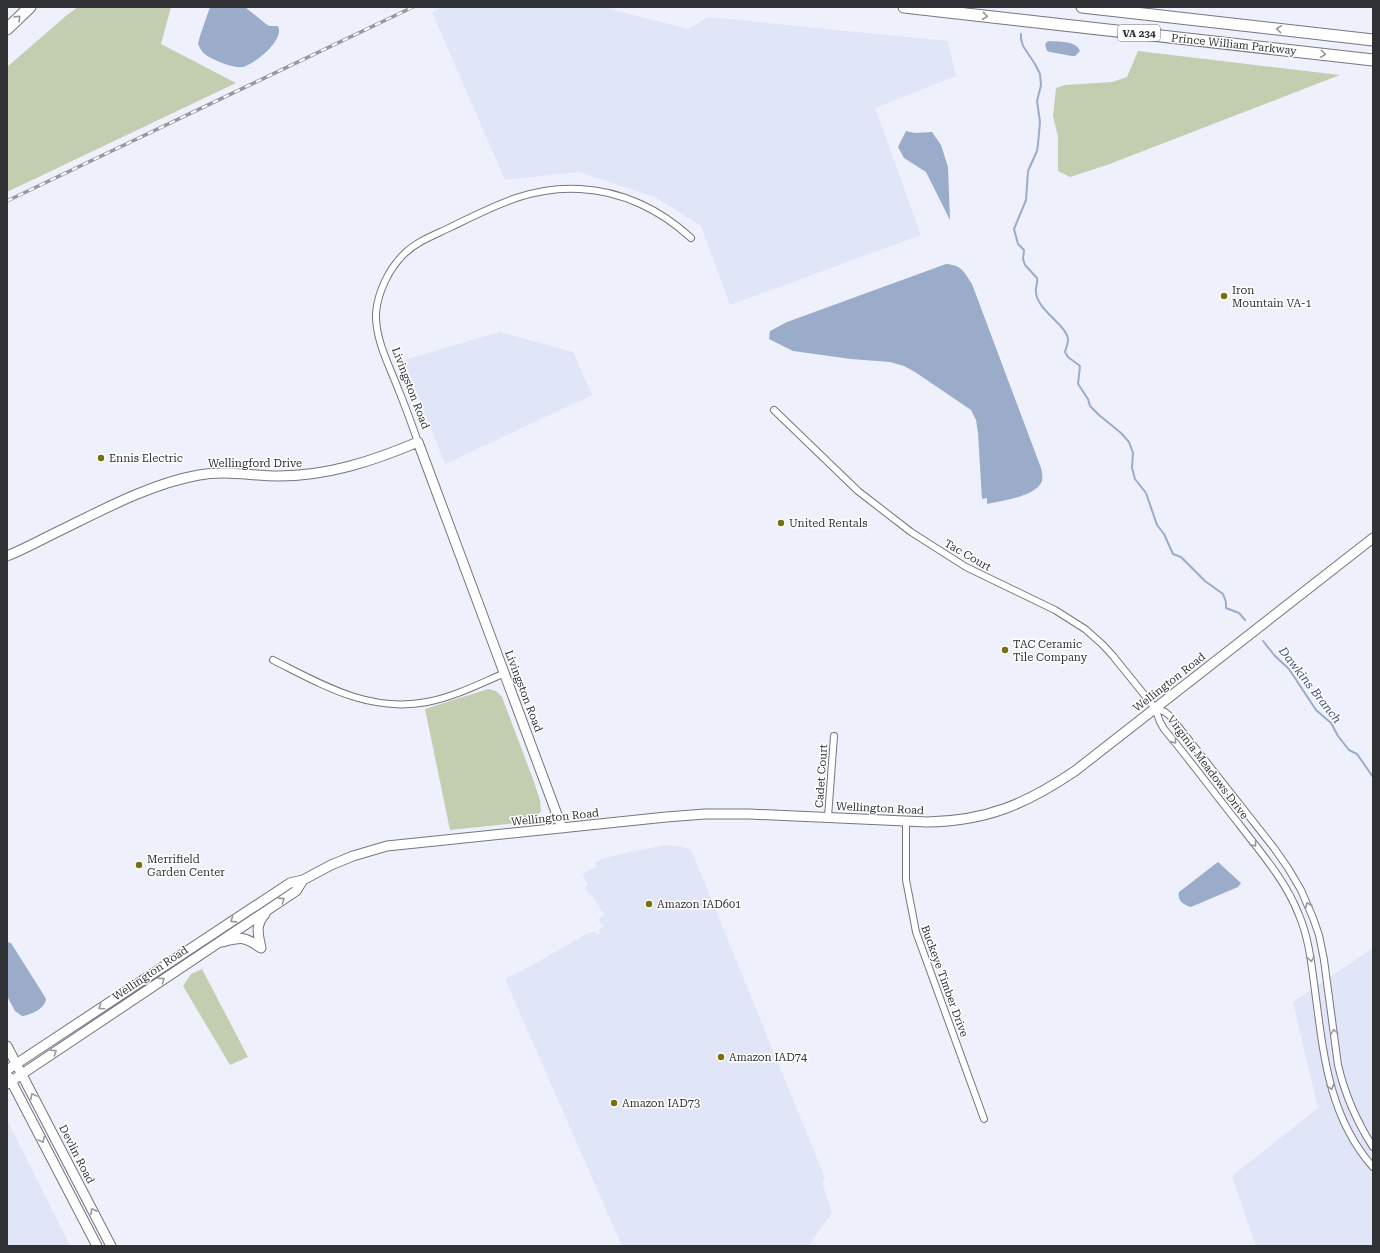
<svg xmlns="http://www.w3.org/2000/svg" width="1380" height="1253" font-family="'Roboto Serif',serif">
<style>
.built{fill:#e0e5f7}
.green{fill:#c3ceb0}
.water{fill:#9aacca}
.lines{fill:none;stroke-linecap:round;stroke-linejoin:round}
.stream{stroke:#9aacca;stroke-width:2}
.street-casing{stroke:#747680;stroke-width:8}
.secondary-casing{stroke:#747680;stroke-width:11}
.highway-casing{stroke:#747680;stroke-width:13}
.street{stroke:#fff;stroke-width:6}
.secondary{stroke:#fff;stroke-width:9}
.highway{stroke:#fff;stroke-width:11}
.rail-casing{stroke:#96989f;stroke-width:3.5}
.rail{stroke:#fff;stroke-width:2;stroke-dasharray:6;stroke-linecap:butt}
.oneway{stroke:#98989a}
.poi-dot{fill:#7a6f0d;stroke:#fff;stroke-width:1.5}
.labels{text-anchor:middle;stroke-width:3;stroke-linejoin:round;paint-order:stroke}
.shield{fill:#fff;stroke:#6e6f72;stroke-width:1}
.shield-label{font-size:10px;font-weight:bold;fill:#303135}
.street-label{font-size:11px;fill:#303135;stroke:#fff}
.poi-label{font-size:11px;fill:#303135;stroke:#fff;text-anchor:start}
.water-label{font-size:12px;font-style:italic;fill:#3a537e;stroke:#fff}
</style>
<rect width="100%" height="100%" fill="#eef1fc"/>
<path class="built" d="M442 7H603L688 29 708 17 948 41 956 76 875 108 921 235 730 305 701 226 657 198 579 172 505 180 432 12Z
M500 332 573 352 592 395 445 464 404 360Z
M664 845 680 846 689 849 692 852 825 1178 822 1182 832 1213 808 1246H622L505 979 527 968 585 935 594 931 596 935 601 933 599 929 604 926 598 920 604 915 592 895 590 896 585 887 588 885 582 874 596 867 595 863 604 858Z
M1373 948V1246H1256L1232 1176 1318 1108 1293 1002Z
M7 1120 70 1246H7Z"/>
<path class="green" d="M78 7H171L161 44 236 83 7 192V67L67 15Z
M1138 51 1340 75 1107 165 1070 177 1058 171V137L1053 116 1056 88 1065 85 1112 82 1127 77Z
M488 689 496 691 502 697 533 779 540 800 541 811 536 817 526 822 450 830 425 709Z
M202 969 248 1057 230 1065 183 986 191 974Z"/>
<path class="water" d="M210 7H245L266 24 269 26H278C285 40 255 64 243 67 233 68 222 63 213 59 206 56 201 52 198 44L200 36Z
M1048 41C1058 42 1076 40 1080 51L1075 56H1072L1050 52 1047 51 1045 44Z
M906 131 915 133 932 132 941 145 948 167 950 220 926 172 904 158 898 147Z
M946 264C962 265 964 272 972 284L1041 468C1042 472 1043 477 1042 481 1037 496 1002 501 987 504V498L982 499 978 433 976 420 971 410 915 372 904 366 890 362 851 359 793 351 769 339 770 331 787 322Z
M1218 862 1241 883 1238 887 1191 907C1183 905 1177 900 1179 892Z
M7 942 11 943 45 997 46 1000C44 1009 31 1015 22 1016L15 1011 7 996Z"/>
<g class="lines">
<path class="stream" d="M1021 34V39L1023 46 1035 64 1040 74 1041 85 1037 101 1040 122 1038 144 1037 151 1028 171 1026 200 1014 229 1018 244 1024 250 1023 259 1025 265 1037 278C1038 283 1035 288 1036 293 1038 311 1068 326 1068 340 1068 344 1066 348 1065 352L1068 357 1080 366 1078 384 1088 399 1090 406 1099 415 1121 433 1129 442 1133 453 1132 468 1135 479 1146 493 1157 525 1164 534 1173 554 1181 557 1205 581 1223 594 1226 602V608L1239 613 1245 620
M1263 641 1275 656 1289 669 1316 710 1331 723 1338 736 1349 750 1357 754 1373 777"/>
<g class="street-casing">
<path id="street" d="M774 410 858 491 911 532 966 567 1055 610 1085 629 1102 644 1113 656 1155 708 1160 722 1164 729C1190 760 1214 793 1239 824 1261 853 1286 881 1299 915 1308 936 1311 960 1314 983 1323 1049 1327 1115 1373 1167
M418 442C412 425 406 408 399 391 390 367 375 340 376 313 378 291 389 269 404 254 417 241 435 235 451 227 494 206 531 186 580 189 622 191 661 210 691 238
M273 660C323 685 369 713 427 702 454 697 479 684 505 673
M1155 708 1165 712 1170 716 1274 848 1288 868 1301 890 1313 918 1319 935 1324 960 1338 1065C1345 1095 1357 1122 1373 1147
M828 817 834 736
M906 821V880L916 932 984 1119"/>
</g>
<g class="secondary-casing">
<path id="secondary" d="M7 556C22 550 37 542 51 535 97 513 148 484 199 475 225 470 252 476 278 476 328 476 373 461 418 442L562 828
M222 942C242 937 244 936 261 948
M261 948C258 934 255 925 265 914
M7 1046 111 1246
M7 1070 290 883 303 880 331 865 353 856 387 846 666 817 705 814H749L927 822C987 821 1026 804 1075 771L1373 538
M9 1077 97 1246
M7 1084 296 891 303 880"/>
</g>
<g class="highway-casing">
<path id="highway" d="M904 7 1373 60
M1082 7 1373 40
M7 29 30 7"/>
</g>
<use href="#street" class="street"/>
<use href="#secondary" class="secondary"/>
<use href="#highway" class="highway"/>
<g class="rail-casing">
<path id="rail" d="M7 201 413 7"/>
</g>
<use href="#rail" class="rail"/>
</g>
<defs><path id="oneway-chevron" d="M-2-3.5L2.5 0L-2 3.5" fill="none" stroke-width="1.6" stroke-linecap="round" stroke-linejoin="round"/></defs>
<g class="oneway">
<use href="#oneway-chevron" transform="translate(985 16) rotate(6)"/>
<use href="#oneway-chevron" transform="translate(18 18) rotate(-44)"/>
<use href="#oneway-chevron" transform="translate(1279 29) rotate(-174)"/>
<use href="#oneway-chevron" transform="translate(1323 54) rotate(6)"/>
<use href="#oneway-chevron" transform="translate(1174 741) rotate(51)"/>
<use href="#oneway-chevron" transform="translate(1254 844) rotate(52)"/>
<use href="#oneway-chevron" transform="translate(282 900) rotate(-33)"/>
<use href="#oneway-chevron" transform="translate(1308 905) rotate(-113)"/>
<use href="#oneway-chevron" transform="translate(233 920) rotate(147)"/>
<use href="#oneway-chevron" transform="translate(1311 959) rotate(80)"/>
<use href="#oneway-chevron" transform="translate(162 980) rotate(-34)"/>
<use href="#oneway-chevron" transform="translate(101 1007) rotate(146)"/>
<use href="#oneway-chevron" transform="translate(1334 1032) rotate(-98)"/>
<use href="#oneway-chevron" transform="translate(54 1052) rotate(-34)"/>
<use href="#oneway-chevron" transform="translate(1331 1087) rotate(74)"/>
<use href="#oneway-chevron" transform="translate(33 1096) rotate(-118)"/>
<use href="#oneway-chevron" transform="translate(42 1140) rotate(62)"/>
<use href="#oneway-chevron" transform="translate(93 1211) rotate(-117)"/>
</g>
<g class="poi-dot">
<circle cx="1224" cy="296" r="4"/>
<circle cx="101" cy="458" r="4"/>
<circle cx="781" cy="523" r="4"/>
<circle cx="1005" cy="650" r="4"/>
<circle cx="139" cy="865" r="4"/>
<circle cx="649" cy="904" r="4"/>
<circle cx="721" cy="1057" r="4"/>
<circle cx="614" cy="1103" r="4"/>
</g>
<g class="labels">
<rect class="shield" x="1118" y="25" width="42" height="16" rx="3"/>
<g class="shield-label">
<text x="1139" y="37">VA 234</text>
</g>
<g class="street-label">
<text transform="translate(1234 44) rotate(6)" y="4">Prince William Parkway</text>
<text transform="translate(411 388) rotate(69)" y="4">Livingston Road</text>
<text x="255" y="467">Wellingford Drive</text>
<text transform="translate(968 555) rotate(30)" y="4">Tac Court</text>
<text transform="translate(1169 682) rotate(-38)" y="4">Wellington Road</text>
<text transform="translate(524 691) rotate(69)" y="4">Livingston Road</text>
<text transform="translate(1208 767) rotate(53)" y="4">Virginia Meadows Drive</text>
<text transform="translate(821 776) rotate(-86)" y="4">Cadet Court</text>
<text transform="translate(880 808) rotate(3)" y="4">Wellington Road</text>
<text transform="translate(555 817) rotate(-6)" y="4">Wellington Road</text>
<text transform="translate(150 973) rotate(-34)" y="4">Wellington Road</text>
<text transform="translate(945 981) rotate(70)" y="4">Buckeye Timber Drive</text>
<text transform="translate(77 1154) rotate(63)" y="4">Devlin Road</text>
</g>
<g class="poi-label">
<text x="1232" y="294">Iron<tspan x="1232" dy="13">Mountain VA-1</tspan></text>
<text x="109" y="462">Ennis Electric</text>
<text x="789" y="527">United Rentals</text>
<text x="1013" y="648">TAC Ceramic<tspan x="1013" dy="13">Tile Company</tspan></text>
<text x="147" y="863">Merrifield<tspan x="147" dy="13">Garden Center</tspan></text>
<text x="657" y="908">Amazon IAD601</text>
<text x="729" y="1061">Amazon IAD74</text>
<text x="622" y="1107">Amazon IAD73</text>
</g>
<g class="water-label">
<text transform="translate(1310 685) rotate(52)" y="4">Dawkins Branch</text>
</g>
</g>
<rect width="1380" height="1253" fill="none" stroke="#303135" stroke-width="16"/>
</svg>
